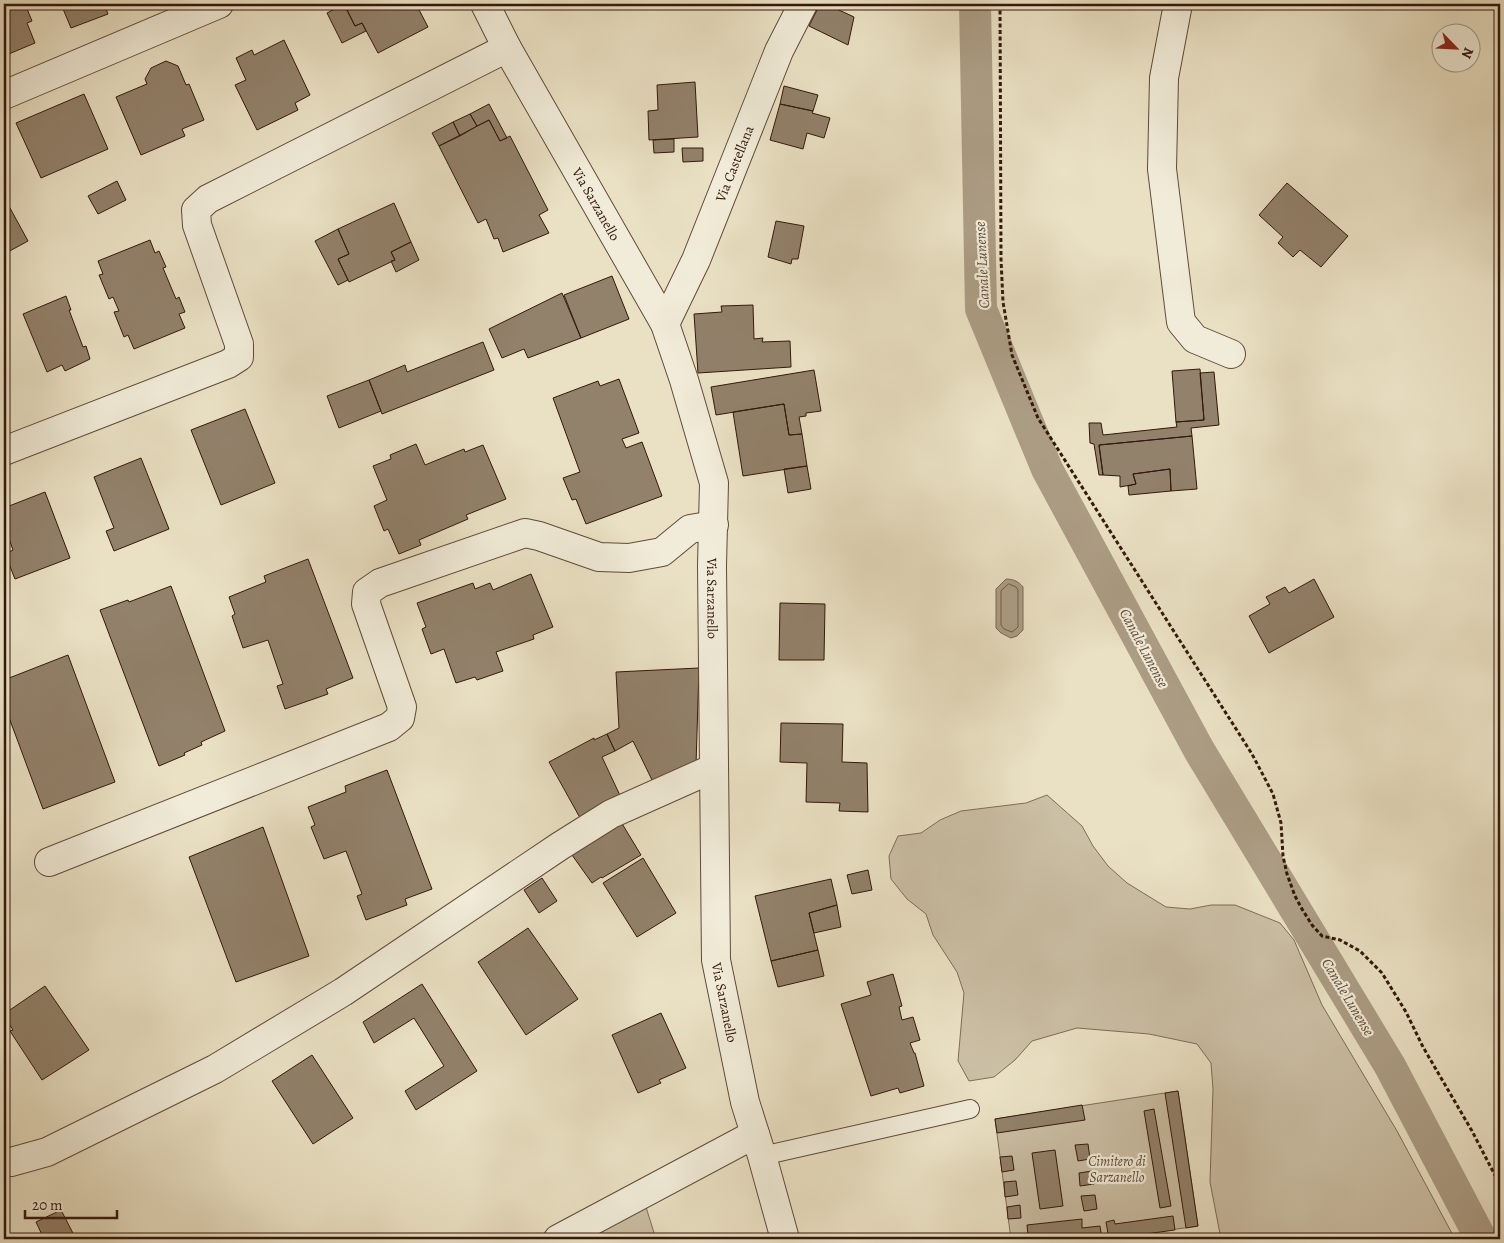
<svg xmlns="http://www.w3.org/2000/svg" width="1504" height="1243" font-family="Alegreya,serif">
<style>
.green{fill:#cbbfa5;stroke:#7f6c58}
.water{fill:#ac9d85;stroke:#7c6854}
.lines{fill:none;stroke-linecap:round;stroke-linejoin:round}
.shore{stroke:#705a48;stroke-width:1}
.canal{stroke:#ac9d85;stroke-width:32}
.building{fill:#92816b;stroke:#33180b}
.lane-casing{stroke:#614a39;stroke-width:20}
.street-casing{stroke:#614a39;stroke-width:30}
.path{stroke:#33180b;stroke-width:3;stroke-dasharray:4 2.5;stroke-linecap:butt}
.lane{stroke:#f1ecd9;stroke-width:18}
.street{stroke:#f1ecd9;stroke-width:28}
.labels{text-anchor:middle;stroke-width:4.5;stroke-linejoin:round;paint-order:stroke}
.street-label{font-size:14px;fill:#33180b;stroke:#f1ecd9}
.park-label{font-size:14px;font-style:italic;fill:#614a39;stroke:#f1ecd9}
.water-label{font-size:15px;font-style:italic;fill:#634d3c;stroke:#f1ecd9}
</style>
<rect width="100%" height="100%" fill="#eae1c4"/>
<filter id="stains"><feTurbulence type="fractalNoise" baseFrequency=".004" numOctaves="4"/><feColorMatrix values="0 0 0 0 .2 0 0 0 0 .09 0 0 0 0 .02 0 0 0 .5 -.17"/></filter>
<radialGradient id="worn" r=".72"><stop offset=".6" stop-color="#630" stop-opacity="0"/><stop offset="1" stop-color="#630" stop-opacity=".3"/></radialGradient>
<path class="green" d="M1047 795 1082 826 1093 846 1108 866 1127 883 1166 907 1190 909 1211 905H1235L1280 923 1294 940 1322 1005 1397 1131 1455 1239H1216L1220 1234 1210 1182 1213 1089 1211 1063 1197 1044 1149 1034 1077 1028 1032 1041 1015 1060 994 1077 969 1081 958 1061 964 993 957 972 933 935 926 914 907 899 891 879 889 856 898 836 921 833 940 820 961 811 1026 803Z
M1178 1091 1198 1226 1107 1239H1011L995 1119Z
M645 1204 656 1239H575Z"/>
<path class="water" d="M1006 579C1014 579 1019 582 1023 587V630L1017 636 1011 638 1001 633 996 628V589Z"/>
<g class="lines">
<path class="shore" d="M1009 584 1016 587 1018 590V627L1012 632 1004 629 1001 625V591Z"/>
<path class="canal" d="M975 4 981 309 1047 469 1199 750 1390 1066 1481 1239"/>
</g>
<path class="building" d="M4 4H25L32 21 27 23 35 43 4 56Z
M61 4H104L108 14 71 28Z
M344 4 355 26 362 23 366 31 342 43 327 13Z
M344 4H418H416L428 27 378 53 362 23 355 26Z
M820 4H826L854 17 848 45 809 26Z
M284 40 310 95 295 103 298 110 257 130 235 85 246 80 236 58 252 50 254 55Z
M166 61 178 66 186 85 189 84 204 120 182 129 185 136 141 155 116 97 147 84 145 79 151 68Z
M695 82 698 137 649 140 648 111 658 110 657 85Z
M784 86 818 95 813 111 780 104Z
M84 94 108 149 41 178 16 123Z
M489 104 507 138 500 141 489 120 477 126 470 114Z
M780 104 813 111 812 113 830 118 824 138 807 133 803 149 770 140Z
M470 114 477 126 460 136 453 122Z
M489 120 500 141 510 136 548 210 539 215 549 233 503 252 498 238 494 239 486 219 478 223 439 146Z
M453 122 460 136 439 146 432 133Z
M674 139V152L654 153 653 140Z
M682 148H703V161L683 162Z
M117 181 126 200 98 214 88 196Z
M1287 183 1348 236 1321 267 1300 250 1293 257 1278 243 1283 237 1259 215Z
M4 197 28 241 6 253 4 249Z
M394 203 411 242 391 252 395 260 349 282 338 259 349 254 338 229Z
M776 221 804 226 798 259H792L791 264 768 257Z
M338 229 349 254 338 259 348 280 338 285 315 241Z
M150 240 155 253 159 251 166 267 163 268 176 299 179 297 185 312 179 314 185 328 134 349 128 335 124 337 114 312 119 311 113 297 109 299 99 275 103 274 98 261Z
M411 242 419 260 396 272 391 261 395 260 391 252Z
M612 276 629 319 581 338 564 295Z
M562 293 581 338 528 358 524 349 502 358 489 329Z
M66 296 71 310H69L83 347 86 346 90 359 65 371 62 365 47 372 23 314Z
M753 305 754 339 763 338 762 342 790 341 791 367 698 373 694 314 722 312 721 306Z
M483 342 494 370 382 414 369 380 405 365 407 372Z
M1200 369 1204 420 1176 422 1172 371Z
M814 370 821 411 806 413V416L799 417 802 434 789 435 784 404 716 415 711 387Z
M1214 372 1219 425 1191 428 1192 436 1099 445 1103 475H1099L1094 444 1090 443 1089 423H1101L1103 435 1177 427 1176 422 1204 420 1200 373Z
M619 379 639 433 622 439 626 448 642 442 662 496 586 524 576 499 572 500 563 478 580 472 553 398 598 381 600 386Z
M369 380 381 411 339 428 327 396Z
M784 404 789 435 802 434 807 466 743 476 733 412Z
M245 409 275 483 221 505 191 430Z
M1192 436 1197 489 1171 491 1170 469 1133 474 1136 484 1120 487V476L1103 475 1099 445Z
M416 444 425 465 464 449 465 452 483 445 506 499 466 515 468 519 419 540 421 545 399 554 388 529 384 531 374 506 387 500 373 466 391 459 390 455Z
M141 458 169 529 114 551 106 531 114 528 94 477Z
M807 466 811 489 788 493 784 469Z
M1170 469 1171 491 1129 495 1128 486 1136 484 1133 474Z
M45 492 70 558 15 579 5 554 13 550 4 525V522L6 521 4 516V508Z
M308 559 353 678 326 689 328 694 285 709 277 686 283 684 268 640 243 648 232 616 235 614 229 597 266 582 264 576Z
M531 574 553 627 533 635 534 639 496 652 503 671 477 680 475 677 456 683 444 649 431 654 422 629 426 627 417 603 473 583 475 589 490 583 493 590Z
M1314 579 1334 617 1269 653 1249 616 1270 604 1266 597 1285 587 1289 593Z
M171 586 225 731 201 742 202 745 184 753 185 755 159 766 100 610 128 600 129 602Z
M780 603 825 604 824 660H779Z
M68 655 115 782 43 809 4 704V680Z
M699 668 696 765 654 784 633 741 615 751 607 734 619 728 616 672Z
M781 723 843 724 842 762 867 763 868 812 839 811 840 803 806 802 807 763 780 762Z
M607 734 615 751 602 757 624 804 584 825 549 762 594 738V740Z
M387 770 432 889 405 899 407 905 366 920 357 896 362 894 346 851 324 859 311 827 315 825 308 807 346 792 345 786Z
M618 817 641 855 602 878 601 877 592 883 572 855 583 847Z
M263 827 309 956 236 982 189 857Z
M643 858 676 913 637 937 603 883Z
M868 870 872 890 852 894 847 875Z
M542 878 557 901 539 913 524 890Z
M831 879 837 905 809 913 818 950 771 961 755 896Z
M837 905 841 927 814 933 809 913Z
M528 928 578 999 526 1035 478 962Z
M818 950 824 976 778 987 771 961Z
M893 974 902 1006 899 1007 902 1020 913 1017 920 1040 910 1043 914 1053H915L924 1086 900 1093 898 1088 871 1096 841 1004 871 995 867 982Z
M422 984 477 1071 416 1110 405 1091 444 1066 414 1018 374 1043 363 1022Z
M45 986 89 1050 42 1080 10 1031 13 1030 4 1016V1014Z
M661 1013 686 1068 659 1080 661 1083 638 1093 612 1035Z
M312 1055 353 1118 313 1144 272 1081Z
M1178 1091 1198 1226 1186 1228 1165 1093Z
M1082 1105 1085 1120 997 1133 995 1119Z
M1154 1109 1171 1206 1160 1208 1144 1111Z
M1088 1144 1090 1159 1078 1161 1075 1145Z
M1055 1150 1063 1206 1040 1209 1032 1153Z
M1012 1156 1014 1170 1002 1172 1000 1157Z
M1092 1171 1094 1184 1080 1186 1079 1173Z
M1016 1181 1018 1195 1005 1197 1004 1182Z
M1095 1195 1097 1209 1084 1211 1081 1196Z
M1020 1205 1021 1218 1008 1219 1007 1207Z
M61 1210 76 1239H44L36 1222Z
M1173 1216 1175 1230 1109 1239 1106 1222 1114 1220 1115 1224Z
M1082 1219V1228L1100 1226 1102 1239H1011L1010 1237 1028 1235 1027 1225Z"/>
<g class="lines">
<g class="lane-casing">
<path id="lane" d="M762 1156 970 1109"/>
</g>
<g class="street-casing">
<g id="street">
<path id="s1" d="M485 4 507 48 665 324 684 380 714 483 712 566 716 960 745 1102 762 1156 785 1239"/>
<path d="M1178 4 1164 78 1162 169 1181 322 1195 339 1231 354"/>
<path d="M4 95 219 4"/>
<path id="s2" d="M665 324 696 260 779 51 803 4"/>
<path d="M4 451 228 364 239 357V344L197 225 196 210 208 199 507 48"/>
<path d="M49 862 389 727 400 718 402 707 366 604 367 592 380 583 525 533 539 536 599 557 629 558 662 552 690 529 714 525"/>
<path d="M4 1161 11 1162 47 1152 215 1069 343 992 560 846 611 814 714 768"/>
<path d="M558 1239 755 1134"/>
</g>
</g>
<path class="path" d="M1000 4 1001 259 1003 302 1012 355 1038 418 1252 754 1273 794 1281 823 1283 856 1287 874 1295 896 1302 909 1312 925 1322 936 1340 940 1360 951 1382 973 1406 1012 1423 1047 1472 1131 1500 1185"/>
<use href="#lane" class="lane"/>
<use href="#street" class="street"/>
</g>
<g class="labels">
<g class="street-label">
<text dy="5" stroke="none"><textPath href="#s2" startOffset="175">Via Castellana</textPath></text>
<text dy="5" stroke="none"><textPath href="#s1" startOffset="229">Via Sarzanello</textPath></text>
<text dy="5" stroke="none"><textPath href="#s1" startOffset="649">Via Sarzanello</textPath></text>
<text dy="5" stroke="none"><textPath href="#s1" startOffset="1054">Via Sarzanello</textPath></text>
</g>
<g class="park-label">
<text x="1117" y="1166">Cimitero di<tspan x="1117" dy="16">Sarzanello</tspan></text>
</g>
<g class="water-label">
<text transform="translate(982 265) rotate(-93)" y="5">Canale Lunense</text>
<text transform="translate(1144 648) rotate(62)" y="5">Canale Lunense</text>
<text transform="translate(1348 997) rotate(59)" y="5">Canale Lunense</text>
</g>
</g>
<rect width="1504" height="1243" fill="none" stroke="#eae1c4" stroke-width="20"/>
<rect x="5" y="5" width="1494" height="1233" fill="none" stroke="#33180b" stroke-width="2.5"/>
<rect x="10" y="10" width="1484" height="1223" fill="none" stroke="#33180b"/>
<g transform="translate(1456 48) rotate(114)"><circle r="24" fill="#f1ecd9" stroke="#a59787"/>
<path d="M0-4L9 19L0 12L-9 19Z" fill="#8f2418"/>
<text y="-8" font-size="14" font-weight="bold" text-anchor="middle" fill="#33180b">N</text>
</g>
<path d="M25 1210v8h92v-8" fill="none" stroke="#33180b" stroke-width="2.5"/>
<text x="32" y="1210" font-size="15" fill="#33180b" stroke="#f1ecd9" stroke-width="4" paint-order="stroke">20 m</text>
<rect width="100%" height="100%" filter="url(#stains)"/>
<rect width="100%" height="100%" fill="url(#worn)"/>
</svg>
